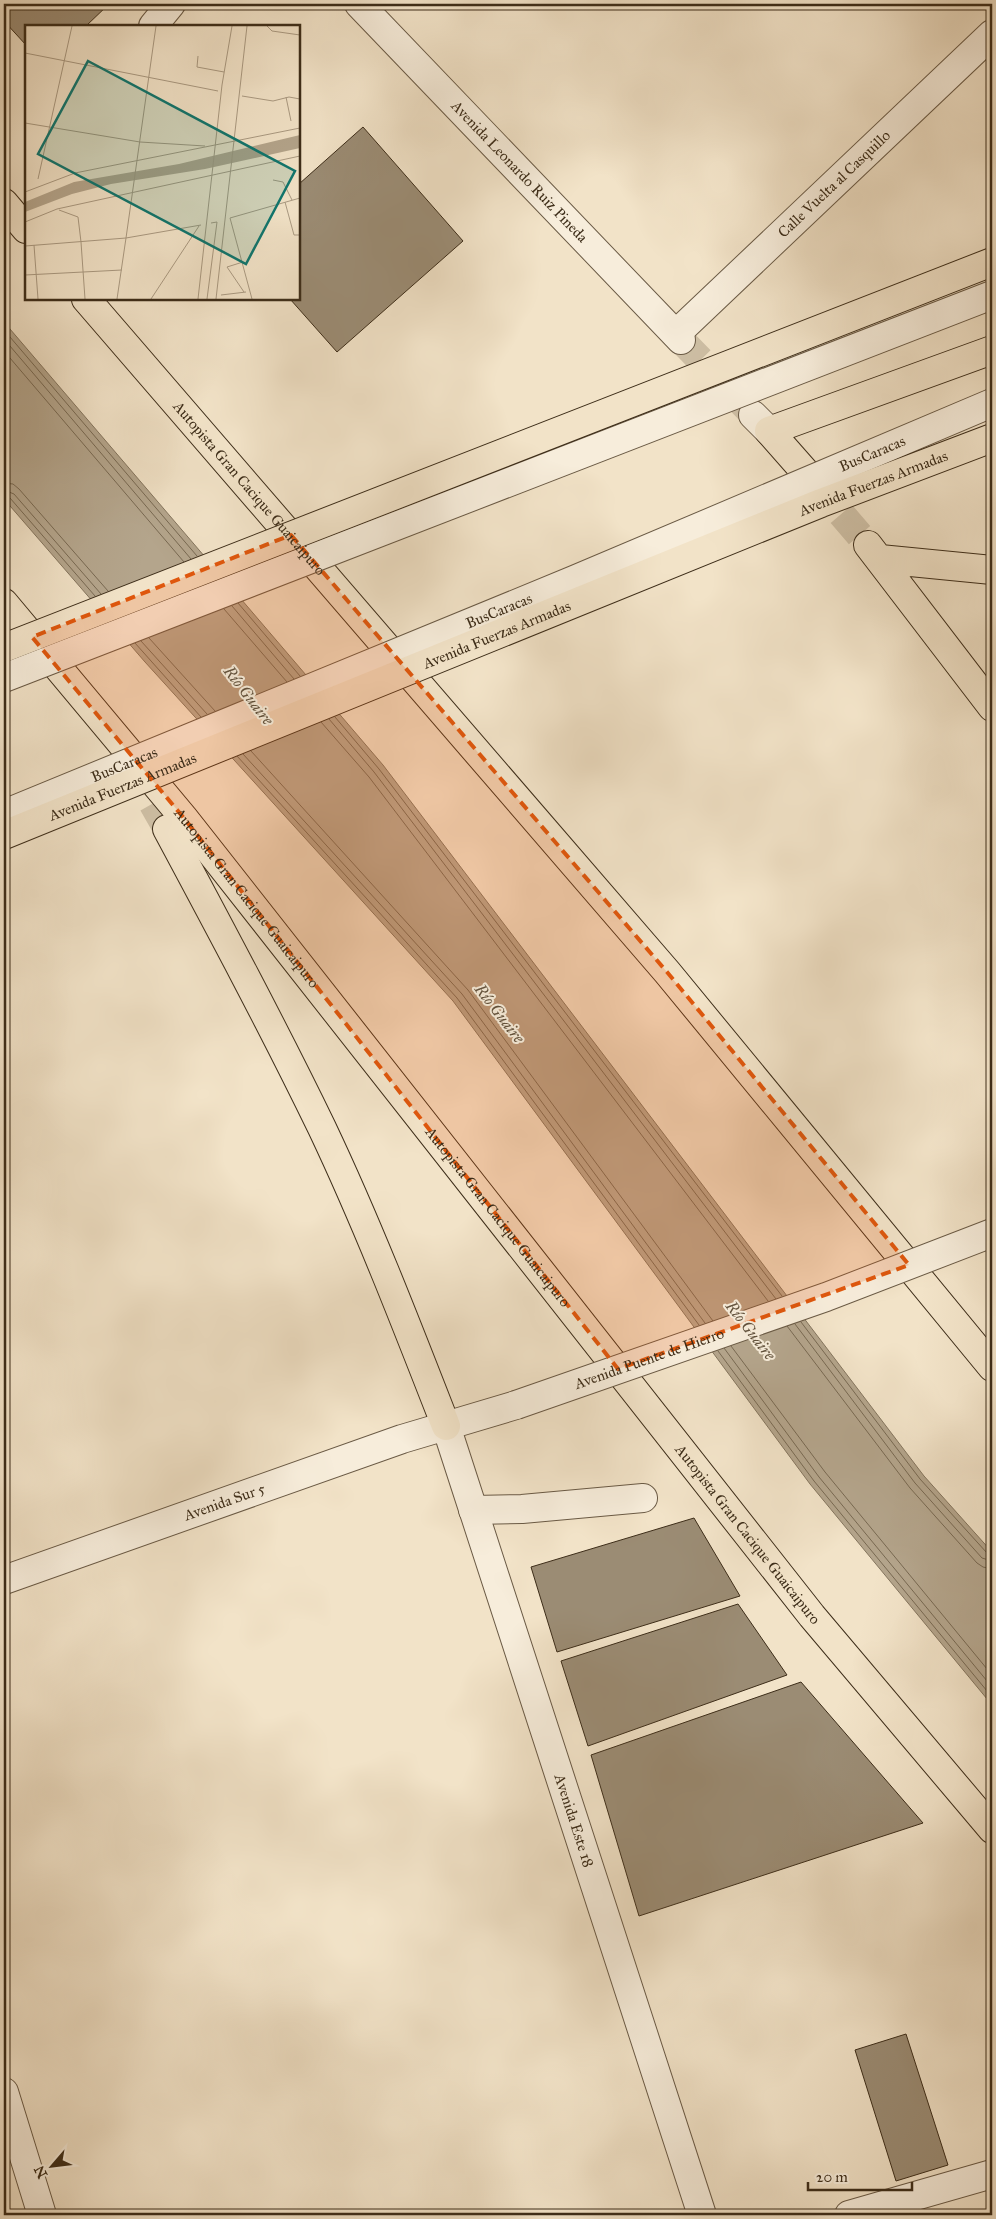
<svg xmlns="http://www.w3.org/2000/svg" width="996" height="2219" font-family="'IM FELL Great Primer',serif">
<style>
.water{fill:#b4a58c;stroke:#84755e}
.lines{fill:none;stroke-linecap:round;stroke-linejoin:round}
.shore{stroke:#786952;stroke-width:1}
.building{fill:#9b8c74;stroke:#3d2d19}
.minor-tunnel{stroke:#cebfa5;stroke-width:28;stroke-dasharray:28 14;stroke-linecap:butt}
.major-tunnel{stroke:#cebfa5;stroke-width:28;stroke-dasharray:28 14;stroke-linecap:butt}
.highway-tunnel{stroke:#cebfa5;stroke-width:28;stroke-dasharray:28 14;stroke-linecap:butt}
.minor-casing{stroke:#6a5a45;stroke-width:30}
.major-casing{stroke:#3d2d19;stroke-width:30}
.highway-casing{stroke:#3d2d19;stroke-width:30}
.minor{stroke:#f7eddb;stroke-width:28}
.major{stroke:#f2e3c8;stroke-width:28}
.highway{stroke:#f2e3c8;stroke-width:28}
.minor-bridge-casing{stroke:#6a5a45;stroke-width:30;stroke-linecap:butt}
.major-bridge-casing{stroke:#3d2d19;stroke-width:30;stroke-linecap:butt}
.minor-bridge{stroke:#f7eddb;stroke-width:28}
.major-bridge{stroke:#f2e3c8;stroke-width:28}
.marked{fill:#df570d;fill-opacity:0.2;stroke:#df570d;stroke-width:4;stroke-dasharray:10 6;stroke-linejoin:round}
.labels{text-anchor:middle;stroke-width:4;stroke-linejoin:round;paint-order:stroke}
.street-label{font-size:15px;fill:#3d2d19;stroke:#f7eddb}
.water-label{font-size:16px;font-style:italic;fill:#61513c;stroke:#f7eddb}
.inset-road{fill:none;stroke:#aa9a82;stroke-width:1}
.view{fill:#0f766e;fill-opacity:0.15;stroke:#0f766e;stroke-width:2.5}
.inset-edge{fill:none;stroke:#3d2d19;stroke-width:2.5}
</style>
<rect width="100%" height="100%" fill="#f2e3c8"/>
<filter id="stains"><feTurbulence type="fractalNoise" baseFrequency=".004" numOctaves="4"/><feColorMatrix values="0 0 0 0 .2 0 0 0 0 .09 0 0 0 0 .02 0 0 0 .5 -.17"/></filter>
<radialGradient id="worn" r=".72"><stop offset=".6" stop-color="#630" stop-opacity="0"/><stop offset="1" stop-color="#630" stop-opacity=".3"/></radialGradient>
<path class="water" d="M4 322 383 765 924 1476 992 1552V1705L810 1484 453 1001 145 662 4 499Z"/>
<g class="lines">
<path class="shore" d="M4 330 197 556
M4 339 191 559
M4 351 184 562
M4 483 13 484 19 489 108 591
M4 490 14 494 101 594
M4 496 10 498 95 596
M238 603 300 676
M232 606 294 679
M224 609 287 682
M149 638 215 711
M141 641 207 714
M135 643 201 717
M335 717 379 769 782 1296
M329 719 374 772 776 1299
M321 722 369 777 768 1301
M251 751 468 990 713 1321
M243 754 462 994 705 1323
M237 756 457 998 699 1325
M801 1322 920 1479 987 1553 992 1555
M795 1324 915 1483 982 1558 992 1561
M787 1326 910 1488 977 1563 983 1567 992 1569
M731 1346 825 1472 992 1675
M724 1348 819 1477 992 1687
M718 1351 814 1481 992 1697"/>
</g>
<path class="building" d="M4 4H109L86 26H26V45L4 21Z
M363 127 463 241 337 352 290 299H299V184Z
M694 1518 740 1596 557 1652 531 1567Z
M738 1604 787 1675 588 1746 561 1661Z
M801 1682 923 1823 639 1916 591 1755Z
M906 2034 948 2165 896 2181 855 2050Z"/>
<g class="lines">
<path class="minor-tunnel" d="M681 340 750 411"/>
<path class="major-tunnel" d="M814 482 868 545"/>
<path class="highway-tunnel" d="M132 767 167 829"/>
<g class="minor-casing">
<g id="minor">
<path id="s1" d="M359 4 681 340"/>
<path d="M153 26 171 4"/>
<path id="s2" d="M676 334 992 34"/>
<path d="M753 415 769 431"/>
<path id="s3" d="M446 1426 702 2215"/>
<path d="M473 1510 522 1509 643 1498"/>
<path id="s4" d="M4 1580 402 1439 516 1405"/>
<path d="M4 2092 42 2215"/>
<path d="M849 2215 992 2174"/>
</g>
</g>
<g class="major-casing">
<path id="major" d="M806 473 769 431 992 350
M868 545 992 707
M880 559 992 570"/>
</g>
<g class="highway-casing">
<g id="highway">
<path d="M4 203 26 229"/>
<path id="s5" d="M86 299 667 972 992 1367"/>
<path id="s6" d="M4 603 183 817 812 1616 992 1829"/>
<path d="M167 829C220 928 273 1027 322 1128 368 1225 407 1326 446 1426"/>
</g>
</g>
<use href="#minor" class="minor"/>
<use href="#major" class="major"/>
<use href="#highway" class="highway"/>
<g class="minor-bridge-casing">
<g id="minor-bridge">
<path d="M4 678 992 295"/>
<path id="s7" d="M4 814 574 580 992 403"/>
<path id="s8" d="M516 1405 826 1297 992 1233"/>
</g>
</g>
<g class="major-bridge-casing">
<g id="major-bridge">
<path d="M4 648 992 262"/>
<path id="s9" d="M4 835 821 503 992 438"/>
</g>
</g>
<use href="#minor-bridge" class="minor-bridge"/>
<use href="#major-bridge" class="major-bridge"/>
</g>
<path class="marked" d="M291 535 667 972 909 1265 618 1369 183 817 32 637Z"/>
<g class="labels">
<g class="street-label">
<text dy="5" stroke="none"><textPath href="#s1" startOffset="232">Avenida Leonardo Ruiz Pineda</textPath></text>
<text dy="5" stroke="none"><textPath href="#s2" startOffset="218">Calle Vuelta al Casquillo</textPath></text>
<text dy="5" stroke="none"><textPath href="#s7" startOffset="940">BusCaracas</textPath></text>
<text dy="5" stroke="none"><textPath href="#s9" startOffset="938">Avenida Fuerzas Armadas</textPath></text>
<text dy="5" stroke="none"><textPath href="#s5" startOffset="250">Autopista Gran Cacique Guaicaipuro</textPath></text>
<text dy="5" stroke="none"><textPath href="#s7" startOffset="535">BusCaracas</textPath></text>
<text dy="5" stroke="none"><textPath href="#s9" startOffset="532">Avenida Fuerzas Armadas</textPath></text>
<text dy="5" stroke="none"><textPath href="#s7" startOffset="130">BusCaracas</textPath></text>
<text dy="5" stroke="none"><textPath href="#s9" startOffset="128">Avenida Fuerzas Armadas</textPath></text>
<text dy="5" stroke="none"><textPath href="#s6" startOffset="382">Autopista Gran Cacique Guaicaipuro</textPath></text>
<text dy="5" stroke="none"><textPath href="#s6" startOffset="788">Autopista Gran Cacique Guaicaipuro</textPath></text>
<text dy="5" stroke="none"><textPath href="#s8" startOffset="141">Avenida Puente de Hierro</textPath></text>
<text dy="5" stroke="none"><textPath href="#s4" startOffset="234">Avenida Sur 5</textPath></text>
<text dy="5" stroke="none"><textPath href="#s6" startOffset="1192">Autopista Gran Cacique Guaicaipuro</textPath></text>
<text dy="5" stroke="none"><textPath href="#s3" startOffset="415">Avenida Este 18</textPath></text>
</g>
<g class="water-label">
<text transform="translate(249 695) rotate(52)" y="6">Río Guaire</text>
<text transform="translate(500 1013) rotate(52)" y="6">Río Guaire</text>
<text transform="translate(751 1330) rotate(52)" y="6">Río Guaire</text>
</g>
</g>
<g transform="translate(25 25)">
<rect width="275" height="275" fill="#f2e3c8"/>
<path d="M275 110V123L180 144 86 159 47 169 0 187V177L49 157 154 139Z" fill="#b4a58c"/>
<path class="inset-road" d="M242 1 247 6 275 10M0 28 193 66M173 31 172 42 199 47M217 71 248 76 264 72 275 74M261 72 266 96M0 98 115 117M115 117 180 121M13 154 47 1M248 155 258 157 267 175M0 167 50 148 275 103M260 177 269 210H275M34 185 53 192 56 217M205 193 227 274M205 193 275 173M0 197 32 184 275 131M56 217 60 274M9 220 13 274M0 221 101 213 131 1M218 237 202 242 219 267M0 250 97 245M196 270 221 267M92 274 101 213 176 200M126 274 174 201M173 274 197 60 207 1M182 274 192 197 186 198M191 274 222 1"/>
<path class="view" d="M63 36 270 146 221 239 13 129Z"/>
<rect width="275" height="275" class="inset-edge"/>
</g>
<rect width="996" height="2219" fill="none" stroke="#f2e3c8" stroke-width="20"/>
<rect x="5" y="5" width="986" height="2209" fill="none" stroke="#3d2d19" stroke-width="2.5"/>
<rect x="10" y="10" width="976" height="2199" fill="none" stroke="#3d2d19"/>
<g transform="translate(52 2166) rotate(242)" stroke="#f7eddb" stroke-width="4" paint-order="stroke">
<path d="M0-4L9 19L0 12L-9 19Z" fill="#3d2d19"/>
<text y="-8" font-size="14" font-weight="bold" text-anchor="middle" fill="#3d2d19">N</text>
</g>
<path d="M808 2182v8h104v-8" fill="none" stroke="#3d2d19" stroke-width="2.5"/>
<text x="816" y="2182" font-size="15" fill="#3d2d19" stroke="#f7eddb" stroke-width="4" paint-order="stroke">20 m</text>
<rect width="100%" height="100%" filter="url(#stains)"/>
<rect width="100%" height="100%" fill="url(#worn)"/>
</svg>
